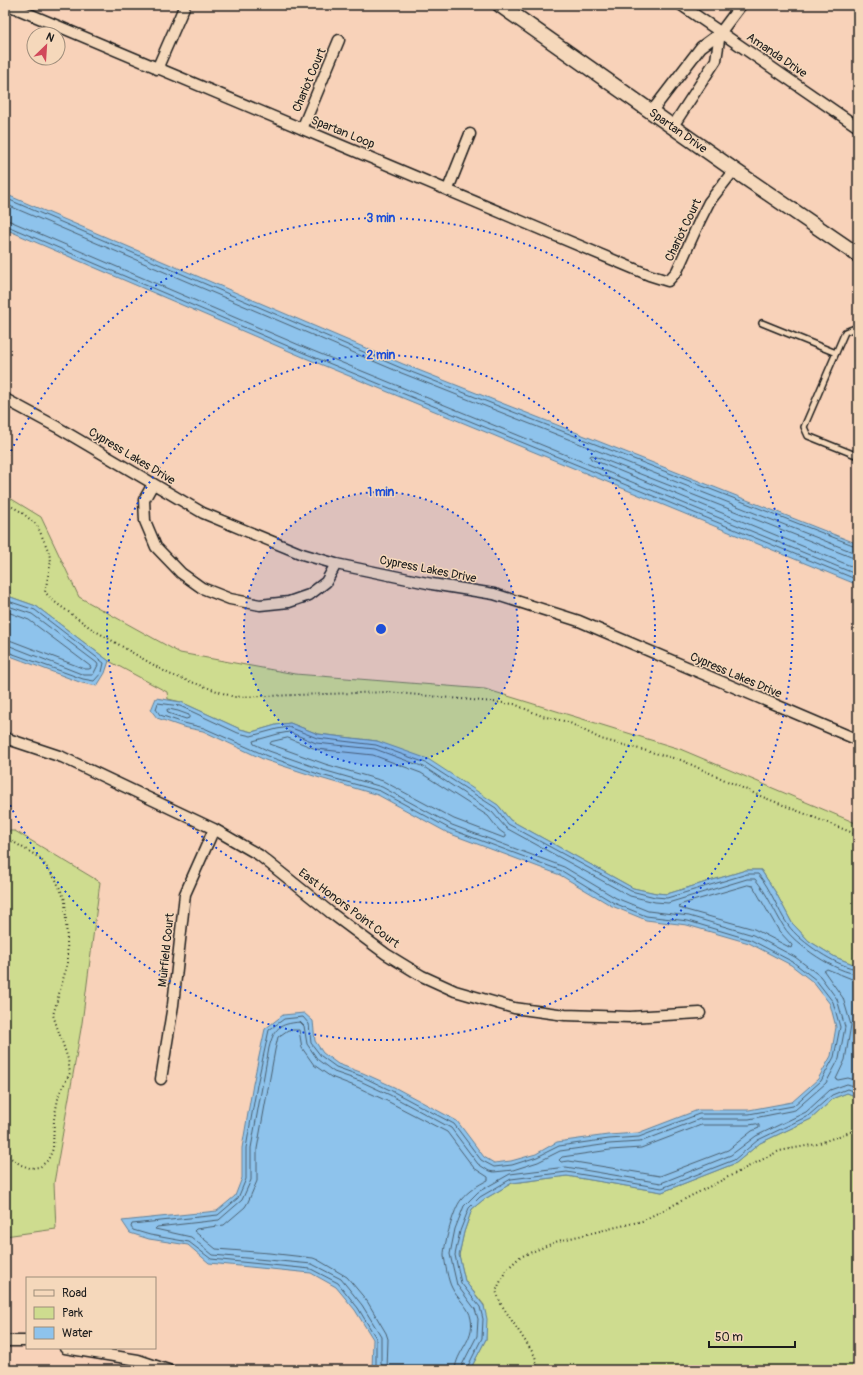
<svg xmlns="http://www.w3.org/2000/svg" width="863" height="1375" font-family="Pangolin,sans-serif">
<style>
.green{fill:#cedc8f;stroke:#757c56}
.water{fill:#8ec3ec;stroke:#608099}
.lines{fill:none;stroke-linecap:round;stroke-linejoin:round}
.shore{stroke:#4a5f6f;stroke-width:1}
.lane-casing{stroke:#1c1c1c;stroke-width:8}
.street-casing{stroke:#1c1c1c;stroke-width:13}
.secondary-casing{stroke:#1c1c1c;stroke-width:17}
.path{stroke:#1c1c1c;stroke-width:2;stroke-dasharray:1 3;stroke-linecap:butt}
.lane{stroke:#f5d8bb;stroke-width:5}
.street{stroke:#f5d8bb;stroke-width:10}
.secondary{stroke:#f5d8bb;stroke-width:14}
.ring{fill:none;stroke:#1d4ed8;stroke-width:2;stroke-dasharray:2 4}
.labels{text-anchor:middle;stroke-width:3;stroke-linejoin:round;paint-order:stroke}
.street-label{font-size:12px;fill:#1c1c1c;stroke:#f5d8bb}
.centre{fill:#1d4ed8;stroke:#f5d8bb;stroke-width:2}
.ring-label{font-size:12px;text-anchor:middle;font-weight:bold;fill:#1d4ed8;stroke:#f5d8bb;stroke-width:3;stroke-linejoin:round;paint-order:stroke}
</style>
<rect width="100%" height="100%" fill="#f8d2b9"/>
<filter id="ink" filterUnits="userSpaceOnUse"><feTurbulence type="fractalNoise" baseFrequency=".025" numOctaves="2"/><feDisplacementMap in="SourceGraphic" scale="8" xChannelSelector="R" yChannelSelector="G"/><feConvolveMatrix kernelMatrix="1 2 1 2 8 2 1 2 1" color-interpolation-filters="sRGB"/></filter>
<g filter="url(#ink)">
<path class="green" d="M5 495 41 517 79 597 180 653 295 674 485 689 680 749 858 824V966L835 957 809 941 792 923 776 893 761 870H746L667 894 656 893 633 888 510 820 498 805 377 741 318 734 290 723 276 725 252 732 240 729 181 702 168 699 167 692 109 661 82 641 36 606 5 595Z
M5 831H15L100 882 82 1023 54 1183 56 1229 5 1236Z
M847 1093 858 1097V1370H470L486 1339 484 1305 465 1281 459 1255 464 1232 472 1209 483 1200 512 1183 567 1176 662 1192 736 1163 760 1143 811 1119 834 1098Z"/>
<path class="water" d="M5 194 403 364 858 544V585L303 357 5 229Z
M5 595 36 606 82 641 109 661 105 673 97 686 82 683 5 654Z
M156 698 181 702 240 729 252 732 276 725 290 723 318 734 377 741 428 759 498 805 510 820 633 888 656 893 667 894 746 870H761L776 893 792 923 809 941 835 957 858 966V1097L847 1093 834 1098 811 1119 760 1143 736 1163 662 1192 567 1176 512 1183 483 1200 472 1209 464 1232 459 1255 465 1281 484 1306 487 1319 486 1339 470 1370H372L373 1339 355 1310 336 1287 311 1273 209 1263 188 1245 149 1239 130 1233 122 1221 217 1211 235 1196 242 1178V1148L253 1084 265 1029 283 1015 304 1013 313 1021 315 1041 323 1053 338 1064 363 1073 394 1087 457 1121 484 1157 494 1163 511 1161 536 1154 557 1142 608 1135 638 1133 698 1110H749L792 1102 818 1079 831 1056 836 1027 830 1004 813 982 791 965 749 943 687 925 646 920 612 906 560 875 448 833 378 795 320 778 265 760 203 731 183 727 157 718 151 710Z"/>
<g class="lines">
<path class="shore" d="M5 198 401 368 858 547
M5 204 399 372 853 552H858
M5 220 10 221 306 348 858 575
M5 225 304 353 858 580
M858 558 851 557 592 455 590 456 591 459 858 569
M5 600 35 610 104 663 102 672 94 681 83 679 5 651
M5 605 32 614 97 663 98 665 93 675H84L10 646H5
M5 611 29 620 90 666 91 668 89 669H85L12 641 5 639
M169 709 178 711 189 715V718L186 719 168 713 167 710Z
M288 738 316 749 373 755 421 773 488 816 499 830 506 835V837L504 838 454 819 383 781 325 764 270 744 271 742Z
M748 885 753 886 779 931 792 945 791 948 754 929 679 908 680 905Z
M858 980 852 979 827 969 824 971 843 998 851 1025 845 1060 836 1079 838 1080 848 1078 858 1081
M757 1124 759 1125V1128L752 1131 728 1150 660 1176 569 1161 561 1162 559 1160 562 1157 610 1150 641 1148 701 1125H749Z
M376 1370V1338L358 1308 338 1283 311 1269 211 1259 189 1242 150 1235 133 1230 131 1227 132 1224 218 1215 238 1198 246 1179V1148L257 1085 269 1030 284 1019 303 1017 309 1024 311 1043 321 1056 336 1067 361 1076 392 1091 454 1124 481 1160 494 1167 512 1165 537 1157 559 1146 609 1139 639 1137 699 1114H749L793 1106 821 1081 834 1057 840 1027 833 1002 816 980 793 962 751 940 688 921 646 916 614 903 562 871 450 829 380 791 321 775 267 756 204 728 184 723 160 715 156 709 158 703 180 706 238 733 251 736 277 729 289 727 317 738 376 745 426 763 496 808 508 824 631 891 655 897 667 898 747 874H758C771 889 777 909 788 925 800 942 837 967 858 969
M381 1370V1336L362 1305 341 1279 312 1264 213 1255 191 1237 155 1229 157 1227 219 1220 242 1200 251 1180V1148L269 1048C274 1028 279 1024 300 1022L304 1026 307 1044 318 1060 334 1072 360 1081 390 1095 451 1128 478 1164 489 1171 494 1172 513 1170 538 1162 560 1151 609 1144 640 1142 700 1119H749L795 1110 826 1083 839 1059 845 1027 837 999 820 976 795 957 753 935 689 916 648 911 616 898 564 867 452 825 382 787 323 770 269 751 254 744 253 741 278 734 289 732 316 743 375 749 424 767 492 812 506 828 630 896 655 902 668 903 747 879H755C767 893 774 911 784 927 795 945 837 973 858 974
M387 1370 388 1339 386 1333 367 1301 347 1277 318 1260 313 1258 269 1253 216 1249 194 1231 196 1229 224 1225 245 1207 248 1202 257 1181V1149L275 1050 278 1037 288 1030H299L302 1048 314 1065 331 1077 357 1087 387 1101 447 1132 474 1168 488 1177V1180C478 1185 468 1191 461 1200 454 1208 444 1244 444 1255 445 1263 448 1281 452 1288 457 1299 469 1306 471 1319 475 1340 456 1351 455 1370
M461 1370 462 1365 477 1336 478 1319 475 1309 457 1285 450 1254 455 1229 464 1206 478 1192 510 1174 566 1167 661 1183 731 1155 756 1136 806 1112 830 1090 847 1084 858 1087
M466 1370 482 1338 483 1319 480 1307 461 1283 455 1255 460 1231 469 1208 480 1197 511 1179 567 1172 662 1188 734 1160 758 1140 808 1116 832 1095 847 1089 858 1093"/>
<g class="lane-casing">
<path id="lane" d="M762 323 836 353
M858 329 855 328 845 332 804 427 808 436 858 456"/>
</g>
<g class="street-casing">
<path id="street" d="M8 5C221 96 436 184 649 275L668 281 677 271 700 220 709 202 734 170
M681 5 858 127
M157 69 185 5
M652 111 701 47 720 33 741 5
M673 126 716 60 720 33
M302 129 339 40
M448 189 470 134
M5 399 57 427 203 513 302 554 336 564 432 584 494 594 579 621 858 740
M153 484 144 500 145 521 156 547 181 573 202 588 230 599 260 605 289 602 309 595 326 582 336 564
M5 738 62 757 214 829 259 855 331 913 386 954 422 976 455 991 514 1008 565 1015 630 1017 700 1013
M161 1079 173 1005 185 894 214 829
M5 1341H27
M65 1348 138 1360 168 1370"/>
</g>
<g class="secondary-casing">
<g id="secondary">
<path id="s1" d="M500 5 734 170 858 255"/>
</g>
</g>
<path class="path" d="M5 503 20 511 37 525 48 550 51 561 45 592 52 600 92 629 169 674 234 697 387 692 514 704 542 716 568 722 601 739 681 760 758 795 858 835
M5 837 40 858 56 880 65 900 68 962 53 1015 68 1059 70 1073 59 1094 54 1119 53 1149 48 1160 40 1167 30 1168 21 1165 5 1154
M538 1370 535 1356 501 1304 496 1291 506 1270 520 1257 558 1241 642 1221 779 1151 817 1144 850 1132 858 1131"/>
<use href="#lane" class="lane"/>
<use href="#street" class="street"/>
<use href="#secondary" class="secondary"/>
</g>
</g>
<circle cx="381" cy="629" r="137" fill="#1d4ed8" fill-opacity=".12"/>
<g class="ring">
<circle cx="381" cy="629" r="137"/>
<circle cx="381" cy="629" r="274"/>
<path d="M6 462A411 411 0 1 1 6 796"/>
</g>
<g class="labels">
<g class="street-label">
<text transform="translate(777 55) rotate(34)" y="4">Amanda Drive</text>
<text transform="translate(309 80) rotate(-67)" y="4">Chariot Court</text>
<text dy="4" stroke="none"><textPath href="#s1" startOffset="218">Spartan Drive</textPath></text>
<text transform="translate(343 132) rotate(22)" y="4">Spartan Loop</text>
<text transform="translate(683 230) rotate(-64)" y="4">Chariot Court</text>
<text transform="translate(132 456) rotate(31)" y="4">Cypress Lakes Drive</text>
<text transform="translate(428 569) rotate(11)" y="4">Cypress Lakes Drive</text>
<text transform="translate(736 675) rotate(23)" y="4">Cypress Lakes Drive</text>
<text transform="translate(349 908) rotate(37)" y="4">East Honors Point Court</text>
<text transform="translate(166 950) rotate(-84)" y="4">Muirfield Court</text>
</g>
</g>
<circle cx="381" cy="629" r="6" class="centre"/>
<g class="ring-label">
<text x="381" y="222">3 min</text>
<text x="381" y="359">2 min</text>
<text x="381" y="496">1 min</text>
</g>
<rect width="863" height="1375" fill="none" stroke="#f5d8bb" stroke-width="20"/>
<rect x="10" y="10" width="843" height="1355" fill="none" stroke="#1c1c1c" stroke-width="1.5" filter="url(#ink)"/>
<rect x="26" y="1277" width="130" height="72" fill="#f5d8bb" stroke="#9e8d7b"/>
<rect x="34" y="1290" width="20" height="6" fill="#f5d8bb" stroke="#9e8d7b"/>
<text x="62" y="1297" font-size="12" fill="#1c1c1c">Road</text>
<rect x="34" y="1307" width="20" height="12" fill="#cedc8f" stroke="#9e8d7b"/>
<text x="62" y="1317" font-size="12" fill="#1c1c1c">Park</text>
<rect x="34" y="1327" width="20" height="12" fill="#8ec3ec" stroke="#9e8d7b"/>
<text x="62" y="1337" font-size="12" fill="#1c1c1c">Water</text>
<g transform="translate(46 46) rotate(25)"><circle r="19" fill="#f5d8bb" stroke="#9e8d7b"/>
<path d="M0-3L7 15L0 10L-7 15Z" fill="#d1495b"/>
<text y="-6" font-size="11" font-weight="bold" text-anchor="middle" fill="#1c1c1c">N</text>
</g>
<path d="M709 1341v6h86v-6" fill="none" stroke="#1c1c1c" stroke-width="2"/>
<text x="715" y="1341" font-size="12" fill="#1c1c1c" stroke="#f5d8bb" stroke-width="3" paint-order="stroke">50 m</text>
</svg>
